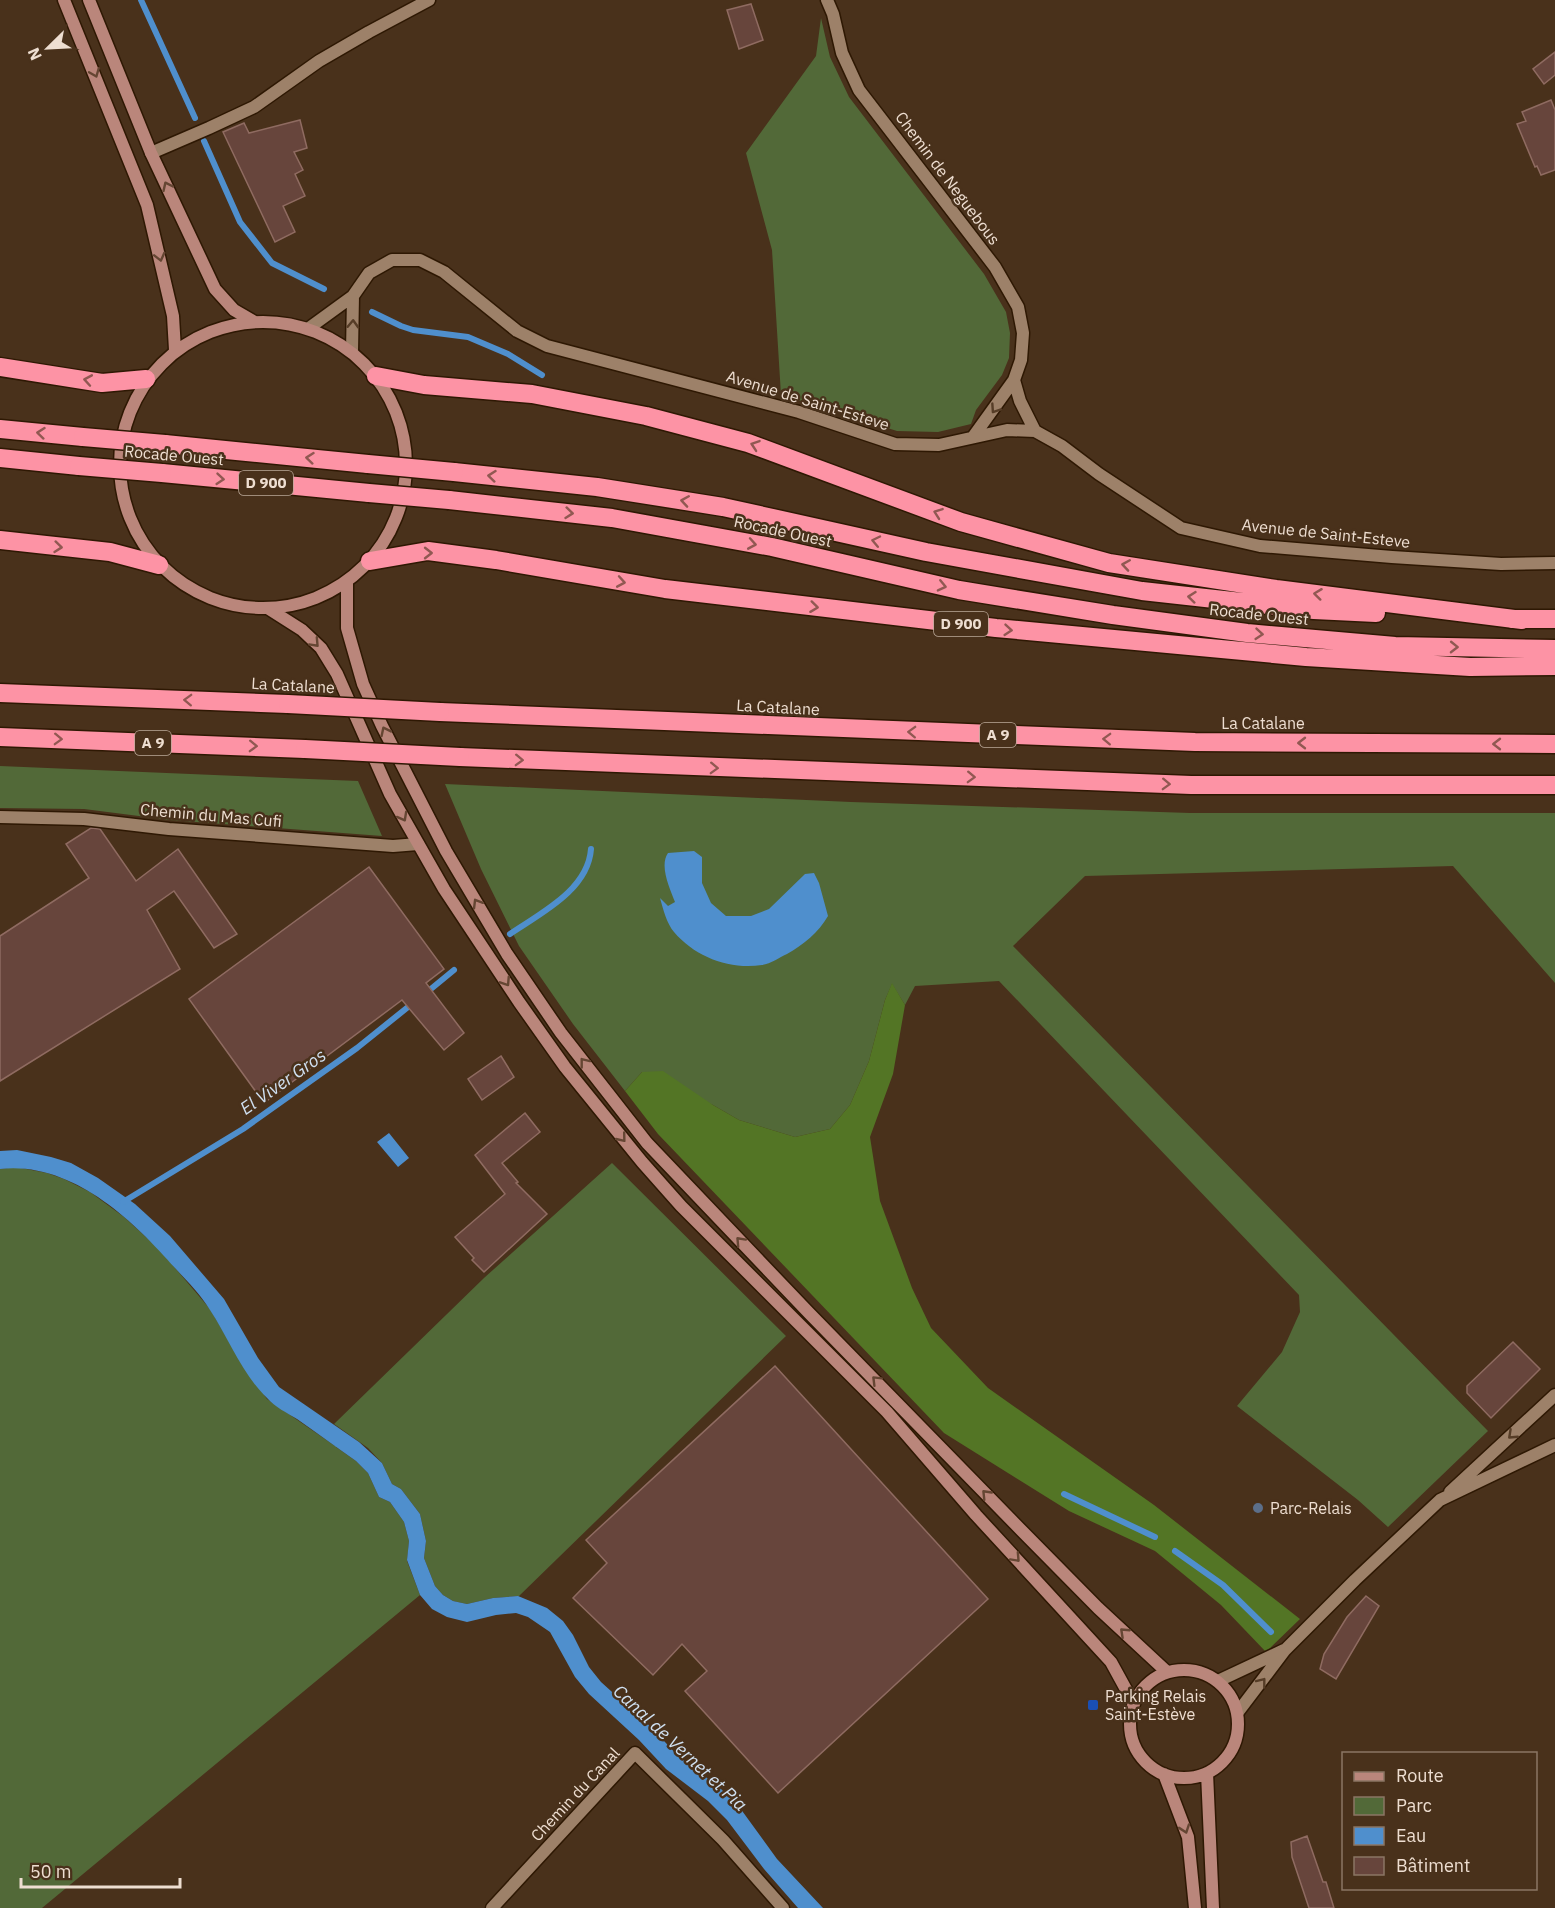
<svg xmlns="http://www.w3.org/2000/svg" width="1555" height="1908" font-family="'IBM Plex Sans',sans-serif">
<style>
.green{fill:#526938}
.forest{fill:#537525}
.water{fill:#4f8fcd}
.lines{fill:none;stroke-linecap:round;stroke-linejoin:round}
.stream{stroke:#4f8fcd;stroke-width:6}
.building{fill:#67453c;stroke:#8f6b61;stroke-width:1.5}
.street-casing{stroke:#2e1803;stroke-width:15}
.secondary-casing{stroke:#2e1803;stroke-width:15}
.highway-casing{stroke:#2e1803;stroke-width:21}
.street{stroke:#9d8169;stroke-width:12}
.secondary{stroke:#ba867b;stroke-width:12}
.highway{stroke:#fd93a5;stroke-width:18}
.highway-bridge-casing{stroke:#2e1803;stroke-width:21;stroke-linecap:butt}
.highway-bridge{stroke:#fd93a5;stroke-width:18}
.oneway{stroke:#654633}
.oneway2{stroke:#563d27}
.oneway3{stroke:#915852}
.service-dot{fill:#5c6f8a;stroke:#49311b;stroke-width:2}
.transit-dot{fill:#1a4fb4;stroke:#49311b;stroke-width:2}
.labels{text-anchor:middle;stroke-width:5;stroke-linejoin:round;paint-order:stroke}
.shield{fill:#49311b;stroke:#bcaa9a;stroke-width:1.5}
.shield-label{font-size:15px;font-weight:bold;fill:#eeded1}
.street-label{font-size:16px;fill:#eeded1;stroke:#49311b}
.poi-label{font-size:16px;fill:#eeded1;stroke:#49311b;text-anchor:start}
.water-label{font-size:18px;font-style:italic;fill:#d0e0f1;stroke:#49311b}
</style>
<rect width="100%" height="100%" fill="#49311b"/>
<path class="green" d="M821 18 830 57 849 97 984 274 1006 312 1010 333 1009 358 1002 375 976 410 971 424 938 432 897 431 781 395 772 250 746 153 816 56Z
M0 766 358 781 382 836 170 820 84 809 0 808Z
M445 784 851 802 1190 813H1555V983L1453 866 1085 876 1013 946 1488 1431 1388 1527 1358 1500 1237 1406 1282 1352 1300 1312 1299 1295 999 981 915 986 905 1005 892 984 885 1000 869 1061 850 1105 830 1129 795 1137 739 1120 713 1105 642 1072 625 1091 573 1024 519 946 481 869Z
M612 1163 786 1336 519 1596 493 1598 467 1604 453 1601 443 1595 435 1586 424 1558 426 1541 420 1514 401 1489 392 1484 382 1463 368 1448 334 1424 484 1278Z
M16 1167 47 1173 64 1179 90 1192 124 1217 158 1248 210 1309 244 1367 267 1399 335 1446 338 1444 336 1447 356 1461 368 1473 379 1497 390 1502 404 1522 409 1541 407 1561 420 1595 42 1908H0V1169Z"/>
<path class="forest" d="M892 983 905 1005 893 1074 870 1137 880 1201 912 1288 931 1328 988 1388 1154 1505 1300 1619 1266 1652 1221 1605 1155 1551 1069 1511 944 1433 658 1134 625 1091 642 1072 663 1071 713 1105 739 1120 795 1137 830 1129 850 1105 869 1061 885 1000Z"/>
<path class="water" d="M694 851 702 857V883L711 903 726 916H751L769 909 805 874 814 873 819 883 828 916C819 932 803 945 787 954 780 957 771 964 762 965 730 970 695 957 674 932 667 924 663 909 660 898L668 906 675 902C670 889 659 866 668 853Z
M389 1133 409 1158 398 1167 377 1142Z
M17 1150 51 1157 71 1163 98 1178 135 1204 170 1236 224 1299 258 1358 279 1387 359 1442 382 1463 392 1484 401 1489 420 1514 426 1541 424 1558 435 1586 443 1595 453 1601 467 1604 493 1598 518 1596 547 1608 563 1621 573 1635 589 1667 601 1682 652 1728 678 1756 720 1788 740 1808 777 1859 823 1908H798L764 1869 727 1820 708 1801 666 1769 639 1740 589 1694 575 1677 550 1632 528 1617 516 1613 496 1615 467 1622 447 1617 432 1609 420 1595 407 1560 409 1541 404 1522 390 1502 379 1497 368 1473 356 1461C336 1447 317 1433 297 1419 287 1413 275 1407 267 1398 242 1374 229 1339 210 1310 201 1295 187 1281 175 1268 132 1219 71 1161 0 1169V1151Z"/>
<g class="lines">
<path class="stream" d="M141 0 195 118
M204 141 240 222 272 263 324 289
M372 312 401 326 413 330 468 337 508 354 542 375
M510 934C541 913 588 890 591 849
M426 993 454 970
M123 1202 243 1129 357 1048 413 1003
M1064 1494 1155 1537
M1175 1551 1223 1585 1271 1632"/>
</g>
<path class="building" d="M751 4 763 40 739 49 727 10Z
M1555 52V75L1544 84 1533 69Z
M1551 100 1555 110V170L1541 175 1537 166 1535 167 1517 124 1526 121 1522 112Z
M300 120 307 148 294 152 303 170 295 174 305 196 283 206 295 232 275 242 223 132 244 123 249 133Z
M91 828 100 829 136 881 178 849 237 934 214 948 174 891 147 910 180 969 0 1081V936L89 878 66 844Z
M369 867 444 969 426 983 464 1033 444 1050 402 1000 264 1103 189 999Z
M501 1056 514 1077 482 1100 468 1079Z
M525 1113 540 1132 502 1163 518 1182 516 1183 547 1214 484 1272 472 1260 474 1258 455 1237 505 1194 475 1155Z
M1513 1342 1540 1369 1491 1418 1467 1393V1386Z
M775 1366 988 1599 778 1793 685 1691 707 1671 682 1644 653 1675 573 1598 607 1563 586 1540Z
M1366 1596 1379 1606 1336 1679 1320 1669 1324 1654 1347 1617Z
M1307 1836 1323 1882H1326L1334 1908H1309L1292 1857 1291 1842Z"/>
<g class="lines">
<g class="street-casing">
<path id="street" d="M827 0 833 14 842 53 859 90 995 267 1018 307 1023 333 1021 360 1014 380 973 437
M151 153 209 128 254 107 319 61 369 32 429 0
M309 328 353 296 369 273 392 260H420L444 272 517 331 547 346 799 412 895 444 939 445 1007 430 1035 431 1062 446 1099 474 1181 528 1260 546 1392 557 1501 564 1555 563
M352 352 353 296
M1014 380 1020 401 1035 431
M0 817 84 819 169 829 393 846 418 844
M1450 1492 1555 1395
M1218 1681 1284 1650
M1238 1712 1285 1650 1355 1580 1440 1500 1555 1445
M492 1908 635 1753 723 1840 783 1908"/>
</g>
<g class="secondary-casing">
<path id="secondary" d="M64 0 147 205 173 316 175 350
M89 0 151 153 215 289 234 310 253 321
M120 465a143 143 0 1 1 286 0a143 143 0 1 1-286 0Z
M347 582V628L363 684 382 726 446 851 507 954 561 1033 647 1143 809 1313 1022 1531 1098 1608 1167 1672
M269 609 302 630 321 648 337 674 390 794 444 889 519 1002 565 1067 642 1162 681 1206 887 1412 976 1515 1111 1662 1134 1704
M1130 1724a54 54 0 1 1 108 0a54 54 0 1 1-108 0Z
M1207 1773 1213 1908
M1164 1774 1188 1837 1195 1908"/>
</g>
<g class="highway-casing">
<path id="highway" d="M0 367 102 383 146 379
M376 376 424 385 532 394 646 416 748 443 961 522 1109 563 1276 589 1522 620
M0 429 83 437
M165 444 368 464
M0 458 79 466
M454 472 597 487 723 507 926 552 1142 591 1314 610 1376 613
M162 473 369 493
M449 500 612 518 772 547 959 590 1113 615 1247 633 1395 646 1555 649
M0 540 110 552 159 565
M370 561 428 551 496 560 665 589 996 628 1306 657 1470 667 1555 666
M1511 619H1555
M0 693 288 704
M440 712 1195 742 1555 744
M0 737 305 749
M460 757 1191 785H1555"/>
</g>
<use href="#street" class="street"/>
<use href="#secondary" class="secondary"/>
<use href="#highway" class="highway"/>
<g class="highway-bridge-casing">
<path id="highway-bridge" d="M83 437 165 444
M368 464 454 472
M79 466 162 473
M369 493 449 500
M288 704 440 712
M305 749 460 757"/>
</g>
<use href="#highway-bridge" class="highway-bridge"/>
</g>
<defs><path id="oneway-chevron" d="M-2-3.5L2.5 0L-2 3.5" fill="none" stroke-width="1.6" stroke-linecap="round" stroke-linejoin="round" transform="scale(1.5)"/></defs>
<g class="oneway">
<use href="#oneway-chevron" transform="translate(95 73) rotate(68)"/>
<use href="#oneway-chevron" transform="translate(167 186) rotate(-115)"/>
<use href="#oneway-chevron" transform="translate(160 257) rotate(76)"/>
<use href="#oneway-chevron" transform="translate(315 643) rotate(47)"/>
<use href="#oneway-chevron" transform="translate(385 731) rotate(-116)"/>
<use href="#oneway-chevron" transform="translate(403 817) rotate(61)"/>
<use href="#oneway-chevron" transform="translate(477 903) rotate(-121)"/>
<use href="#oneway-chevron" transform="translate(506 982) rotate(57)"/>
<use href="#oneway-chevron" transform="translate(584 1062) rotate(-128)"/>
<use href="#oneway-chevron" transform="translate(622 1138) rotate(51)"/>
<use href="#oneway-chevron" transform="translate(740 1241) rotate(-133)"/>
<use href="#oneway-chevron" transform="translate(876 1380) rotate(-135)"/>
<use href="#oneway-chevron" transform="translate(986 1494) rotate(-134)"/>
<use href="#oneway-chevron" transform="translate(1016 1558) rotate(47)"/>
<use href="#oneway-chevron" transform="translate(1124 1632) rotate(-137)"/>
<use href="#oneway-chevron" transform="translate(1185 1829) rotate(71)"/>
</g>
<g class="oneway2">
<use href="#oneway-chevron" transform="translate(353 324) rotate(-88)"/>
<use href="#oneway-chevron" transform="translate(995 409) rotate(124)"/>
<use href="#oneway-chevron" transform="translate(1512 1435) rotate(137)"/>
<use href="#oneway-chevron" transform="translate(1262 1682) rotate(-52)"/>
</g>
<g class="oneway3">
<use href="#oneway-chevron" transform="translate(88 380) rotate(-170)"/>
<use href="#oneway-chevron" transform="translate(41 433) rotate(-174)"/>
<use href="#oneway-chevron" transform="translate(755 445) rotate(-161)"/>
<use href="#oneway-chevron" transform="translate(310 458) rotate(-174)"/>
<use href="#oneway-chevron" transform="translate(492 476) rotate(-174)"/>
<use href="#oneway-chevron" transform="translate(220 479) rotate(5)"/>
<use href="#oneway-chevron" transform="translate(685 501) rotate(-171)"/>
<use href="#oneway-chevron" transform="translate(569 513) rotate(6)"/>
<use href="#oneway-chevron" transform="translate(938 513) rotate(-160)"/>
<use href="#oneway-chevron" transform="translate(876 541) rotate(-168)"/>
<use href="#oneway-chevron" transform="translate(752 544) rotate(10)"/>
<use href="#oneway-chevron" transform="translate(58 547) rotate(6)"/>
<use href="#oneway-chevron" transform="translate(428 553)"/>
<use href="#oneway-chevron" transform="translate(1126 565) rotate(-171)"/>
<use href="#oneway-chevron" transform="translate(621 582) rotate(10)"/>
<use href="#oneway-chevron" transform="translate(942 586) rotate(13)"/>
<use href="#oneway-chevron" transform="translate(1318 594) rotate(-173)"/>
<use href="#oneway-chevron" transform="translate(1192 597) rotate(-174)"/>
<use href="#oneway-chevron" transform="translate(814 607) rotate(7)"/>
<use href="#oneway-chevron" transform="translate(1008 630) rotate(5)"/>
<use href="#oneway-chevron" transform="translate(1259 634) rotate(5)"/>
<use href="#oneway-chevron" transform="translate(1454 647) rotate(1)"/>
<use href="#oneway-chevron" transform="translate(188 700) rotate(-178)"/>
<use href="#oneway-chevron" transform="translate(912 732) rotate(-178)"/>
<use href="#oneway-chevron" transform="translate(58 739) rotate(2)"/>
<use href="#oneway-chevron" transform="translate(1107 739) rotate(-178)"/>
<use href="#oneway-chevron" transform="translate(1302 743) rotate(-180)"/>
<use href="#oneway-chevron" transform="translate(1497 744) rotate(-180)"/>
<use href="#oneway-chevron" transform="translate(253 746) rotate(2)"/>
<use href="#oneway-chevron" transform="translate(519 760) rotate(2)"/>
<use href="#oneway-chevron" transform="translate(714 768) rotate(2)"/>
<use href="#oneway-chevron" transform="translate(971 777) rotate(2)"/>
<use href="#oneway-chevron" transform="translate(1166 784) rotate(2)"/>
</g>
<circle class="service-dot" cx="1258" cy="1508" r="6"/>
<rect class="transit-dot" x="1087" y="1699" width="12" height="12" rx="3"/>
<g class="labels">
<g class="shield">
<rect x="239" y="471" width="54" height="24" rx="4.5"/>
<rect x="934" y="612" width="54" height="24" rx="4.5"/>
<rect x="980" y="723" width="36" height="24" rx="4.5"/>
<rect x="135" y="731" width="36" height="24" rx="4.5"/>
</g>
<g class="shield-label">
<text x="266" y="488">D 900</text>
<text x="961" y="629">D 900</text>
<text x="998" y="740">A 9</text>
<text x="153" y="748">A 9</text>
</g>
<g class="street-label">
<text transform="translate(948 178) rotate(53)" y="6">Chemin de Neguebous</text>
<text transform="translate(808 400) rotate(17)" y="6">Avenue de Saint-Esteve</text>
<text transform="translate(174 455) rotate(5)" y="6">Rocade Ouest</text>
<text transform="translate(783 531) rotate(12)" y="6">Rocade Ouest</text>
<text transform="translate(1326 533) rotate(6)" y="6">Avenue de Saint-Esteve</text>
<text transform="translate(1259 614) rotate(6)" y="6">Rocade Ouest</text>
<text transform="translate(293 685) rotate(3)" y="6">La Catalane</text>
<text transform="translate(778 707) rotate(3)" y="6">La Catalane</text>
<text x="1263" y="729">La Catalane</text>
<text transform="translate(211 815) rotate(5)" y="6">Chemin du Mas Cufi</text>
<text transform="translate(575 1794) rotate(-47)" y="6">Chemin du Canal</text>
</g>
<g class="poi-label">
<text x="1270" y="1514">Parc-Relais</text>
<text x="1105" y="1702">Parking Relais<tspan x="1105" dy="18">Saint-Estève</tspan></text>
</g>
<g class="water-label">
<text transform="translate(283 1082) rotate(-35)" y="6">El Viver Gros</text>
<text transform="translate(680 1748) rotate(43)" y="6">Canal de Vernet et Pia</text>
</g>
</g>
<rect x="1342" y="1752" width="195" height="138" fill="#49311b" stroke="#8b7664" stroke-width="1.5"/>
<rect x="1354" y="1772" width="30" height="9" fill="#ba867b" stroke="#8b7664" stroke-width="1.5"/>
<text x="1396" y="1782" font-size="18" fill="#eeded1">Route</text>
<rect x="1354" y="1797" width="30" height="18" fill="#526938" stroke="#8b7664" stroke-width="1.5"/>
<text x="1396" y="1812" font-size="18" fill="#eeded1">Parc</text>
<rect x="1354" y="1827" width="30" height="18" fill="#4f8fcd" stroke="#8b7664" stroke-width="1.5"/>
<text x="1396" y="1842" font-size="18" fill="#eeded1">Eau</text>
<rect x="1354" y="1857" width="30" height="18" fill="#67453c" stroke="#8b7664" stroke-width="1.5"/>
<text x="1396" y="1872" font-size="18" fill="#eeded1">Bâtiment</text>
<g transform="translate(48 48) rotate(246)" stroke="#49311b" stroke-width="4.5" paint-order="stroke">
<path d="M0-4.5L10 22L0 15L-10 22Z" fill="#eeded1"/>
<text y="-9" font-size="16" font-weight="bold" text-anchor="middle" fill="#eeded1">N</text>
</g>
<path d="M21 1878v9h159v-9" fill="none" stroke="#eeded1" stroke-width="3"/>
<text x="30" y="1878" font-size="18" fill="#eeded1" stroke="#49311b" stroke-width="4.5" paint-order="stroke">50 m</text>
</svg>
